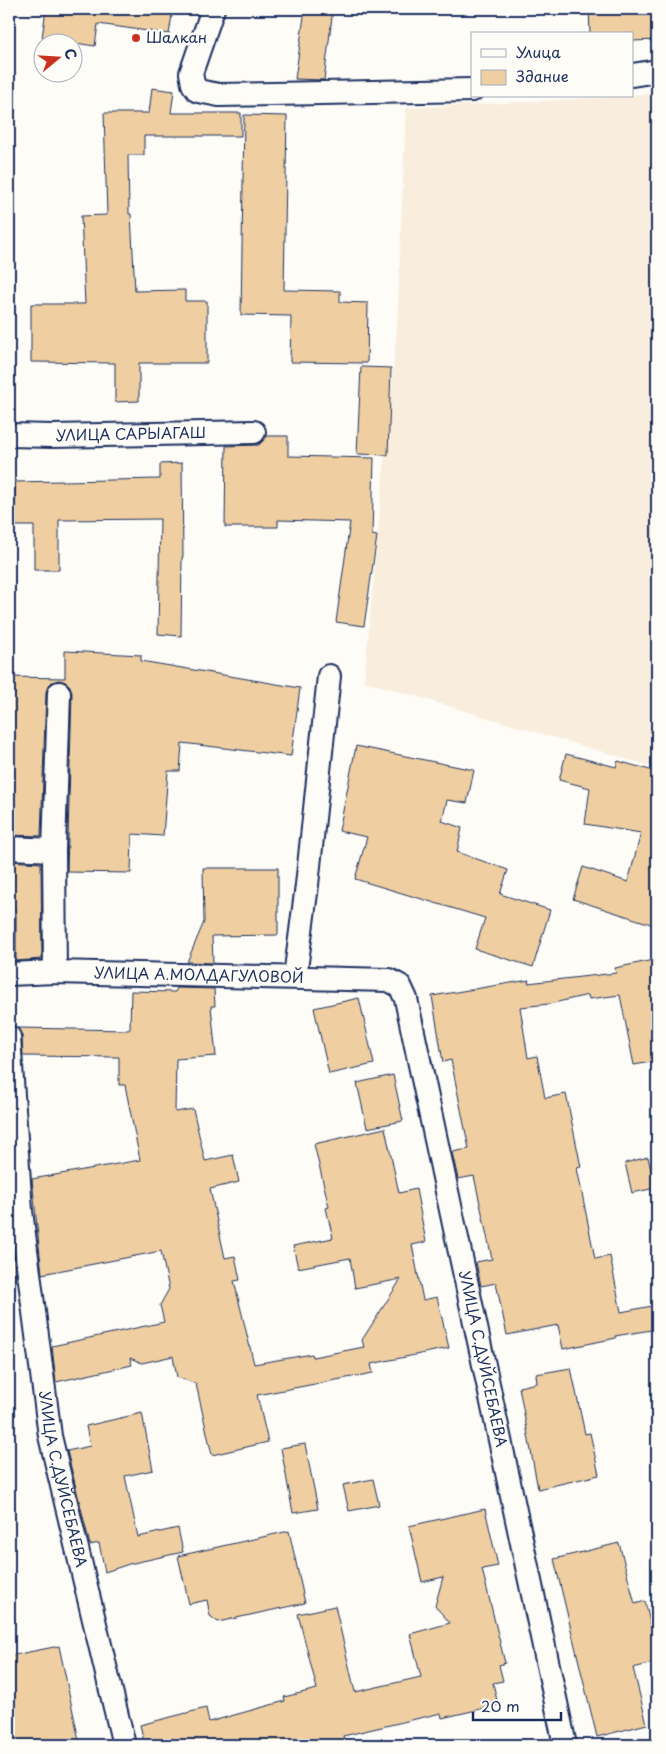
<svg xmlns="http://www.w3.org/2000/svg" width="666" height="1754" font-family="'Playpen Sans',sans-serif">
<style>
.built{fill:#f9eedd}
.building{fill:#efcfa1;stroke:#1b2f5e}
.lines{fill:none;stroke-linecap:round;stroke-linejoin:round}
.minor-casing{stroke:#1b2f5e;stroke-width:26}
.minor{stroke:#fdfcf7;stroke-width:22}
.poi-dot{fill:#c8321e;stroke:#fdfcf7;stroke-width:2}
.labels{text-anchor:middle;stroke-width:5;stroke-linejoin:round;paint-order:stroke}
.poi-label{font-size:15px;fill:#1b2f5e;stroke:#fdfcf7;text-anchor:start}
.street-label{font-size:15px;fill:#1b2f5e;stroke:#fdfcf7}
</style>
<rect width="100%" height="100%" fill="#fdfcf7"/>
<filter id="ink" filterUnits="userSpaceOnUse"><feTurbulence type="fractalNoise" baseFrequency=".02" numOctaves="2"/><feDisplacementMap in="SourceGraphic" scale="10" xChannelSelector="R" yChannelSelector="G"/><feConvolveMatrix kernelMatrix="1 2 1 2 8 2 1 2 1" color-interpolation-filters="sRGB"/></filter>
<g filter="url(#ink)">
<path class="built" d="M657 93V768L364 681 397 327 406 108 632 96V95Z"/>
<path class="building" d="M46 9H173L169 34 98 24 95 46 42 38Z
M305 9H333L324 80 295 79Z
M589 9H657V40L632 41V34H590Z
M152 88 174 91 171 113H241V136H144V155H128L129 214H131L135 291 185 290V301H207V363H139V401L115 402V363L31 362V304H85L81 216 107 215 104 113H149Z
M244 115 287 116 284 290 340 291V302L368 303 367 363 290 362 291 316 241 315Z
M361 367 391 368 388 455 357 454Z
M266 436H288V456L374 458 372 535 377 536 364 626 336 622 350 522 278 520V527H225L226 446 259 445Z
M182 463 183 557H182L181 636 158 634 160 519 59 520V570H34V526H15V482L160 479V464Z
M65 651 141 655V661L300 688 291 756 182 743 180 771H168L163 836 132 834 131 873 67 872 72 693 70 686 65 682 59 680 52 682 48 687 46 692 41 836 9 835V677L65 678Z
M356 746 474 770 467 803 447 800 442 821 462 828 457 852 508 870 500 894 550 910 533 967 475 949 485 918 355 879 367 837 339 831Z
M566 754 616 767 618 761 657 772V926L573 899 583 867 628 882 641 833 585 824 590 788 559 780Z
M9 861 41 863 42 959 16 961V909H9Z
M203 868H278V935L212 936 213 963 187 962 204 922Z
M653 960 657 984V1061L634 1065 620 995 589 999 588 995 549 1004 520 1007 528 1058 537 1056 545 1098 566 1094 581 1167 577 1168 595 1259 610 1256 621 1312 657 1305V1329L615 1336 616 1338 563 1349 558 1325 507 1335 496 1283 481 1286 476 1262 492 1259 474 1176 458 1179 452 1152 469 1149 451 1060 443 1062 432 996 529 980 528 983 616 973 615 968Z
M177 988 214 989 215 1006H211L216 1056 176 1059 175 1112 193 1109 205 1161 233 1155 239 1182 210 1189 225 1258 235 1256 240 1280 234 1281 254 1364 312 1354 313 1357 364 1347 362 1340 401 1279 355 1288 350 1258 298 1268 293 1246 333 1238 326 1208 329 1207 314 1144 385 1128 399 1193 416 1189 426 1242 412 1245 423 1300 437 1297 449 1348 371 1364 373 1373 257 1395 268 1442 212 1455 196 1384 177 1377 173 1356 142 1363 130 1358 132 1365 56 1382 52 1346 164 1322 160 1305 169 1289 161 1251 42 1274 32 1179 140 1160 125 1085H119V1057L23 1056 22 1036 18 1028 128 1030 130 1029 131 991 175 992Z
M359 998 374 1064 329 1074 314 1008Z
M393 1075 403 1121 367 1128 357 1083Z
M648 1157 655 1188 632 1193 625 1163Z
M10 1227 16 1279 9 1280V1230Z
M571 1368 585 1434 590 1433 599 1475 538 1489 519 1387 537 1383 536 1374Z
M142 1413 153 1470 125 1476 138 1537 178 1528 183 1552 129 1564 105 1572 99 1543 90 1545 67 1451 90 1446 86 1426Z
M305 1444 318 1509 293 1513 281 1448Z
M373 1479 379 1505 349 1511 343 1485Z
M485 1509 498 1566 482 1569 505 1663 499 1665 503 1681 493 1683 498 1705 442 1718 441 1713 343 1736 344 1740 323 1745H145L140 1725 206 1708 209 1722 285 1701 284 1697 317 1689 298 1614 335 1606 355 1692 421 1677 410 1634 450 1623 435 1606 443 1577 422 1582 409 1526Z
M289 1531 305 1603 218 1622 210 1616 207 1600 189 1604 178 1556Z
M619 1543 635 1604 645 1601 657 1653V1662L633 1668 647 1724 597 1737 554 1559Z
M59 1646 80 1745H9V1656Z"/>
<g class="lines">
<g class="minor-casing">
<g id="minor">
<path d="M213 9 191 73 193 84 198 91 219 95 472 90"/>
<path d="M632 75 657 71"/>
<path id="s1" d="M9 435 53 436 254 432"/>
<path d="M9 848 54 850"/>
<path d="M55 972 54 850 59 693"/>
<path id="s2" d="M9 974 55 972 389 980 400 986 406 999 565 1745"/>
<path d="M295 977 307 885 329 676"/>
<path id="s3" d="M9 1037 21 1211 50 1436 124 1745"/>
</g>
</g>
<use href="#minor" class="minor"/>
</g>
</g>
<circle class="poi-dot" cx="136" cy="38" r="5"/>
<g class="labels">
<g class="poi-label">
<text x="146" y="43">Шалкан</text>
</g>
<g class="street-label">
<text dy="5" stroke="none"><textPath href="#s1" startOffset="122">УЛИЦА САРЫАГАШ</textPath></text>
<text dy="5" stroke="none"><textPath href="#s2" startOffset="190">УЛИЦА А.МОЛДАГУЛОВОЙ</textPath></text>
<text dy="5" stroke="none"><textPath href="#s2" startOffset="775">УЛИЦА С.ДУЙСЕБАЕВА</textPath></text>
<text dy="5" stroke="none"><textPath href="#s3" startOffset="446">УЛИЦА С.ДУЙСЕБАЕВА</textPath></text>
</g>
</g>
<rect width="666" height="1754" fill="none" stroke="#fdfcf7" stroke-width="30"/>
<rect x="15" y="15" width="636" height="1724" fill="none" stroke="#1b2f5e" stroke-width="2" filter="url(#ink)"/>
<rect x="471" y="32" width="162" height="65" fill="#fdfcf7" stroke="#a3aaba"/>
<rect x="481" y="49" width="25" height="8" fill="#fdfcf7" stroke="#a3aaba"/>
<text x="516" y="58" font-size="15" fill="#1b2f5e">Улица</text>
<rect x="481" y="70" width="25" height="15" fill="#efcfa1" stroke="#a3aaba"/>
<text x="516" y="82" font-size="15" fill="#1b2f5e">Здание</text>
<g transform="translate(58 58) rotate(72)"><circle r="24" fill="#fdfcf7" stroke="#a3aaba"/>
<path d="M0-4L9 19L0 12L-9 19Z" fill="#c8321e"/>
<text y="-8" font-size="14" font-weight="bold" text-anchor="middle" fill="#1b2f5e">С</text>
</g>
<path d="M473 1712v8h88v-8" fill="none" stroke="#1b2f5e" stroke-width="2.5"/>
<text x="481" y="1712" font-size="15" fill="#1b2f5e" stroke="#fdfcf7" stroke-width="4" paint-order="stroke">20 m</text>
</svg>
